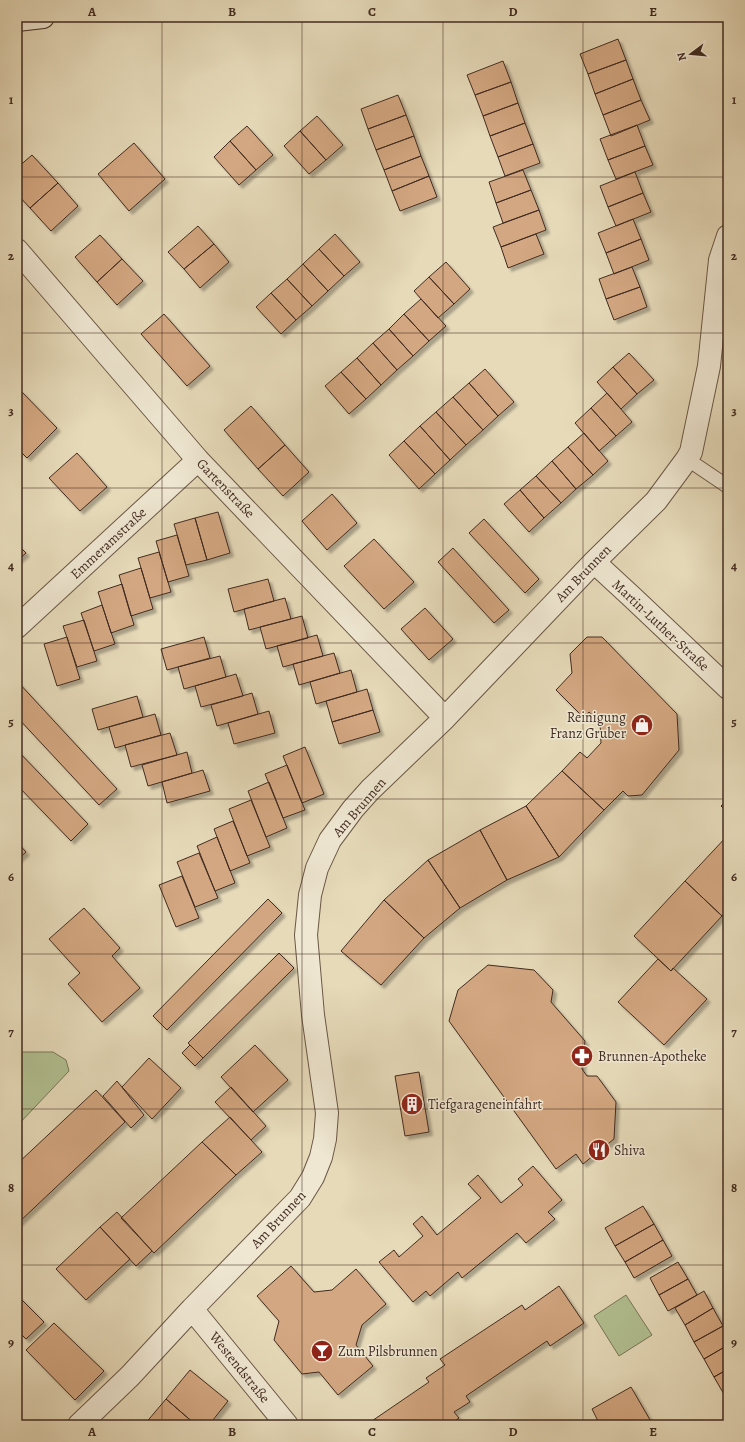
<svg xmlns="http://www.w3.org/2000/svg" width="745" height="1442" font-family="Alegreya,serif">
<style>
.green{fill:#b2c091;stroke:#7a7658}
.building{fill:#d3a781;stroke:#412b20;filter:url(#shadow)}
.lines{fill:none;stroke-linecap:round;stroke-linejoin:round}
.lane-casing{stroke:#6a5746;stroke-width:15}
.street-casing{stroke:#6a5746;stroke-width:24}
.secondary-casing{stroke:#412b20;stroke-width:24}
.lane{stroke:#efe7d2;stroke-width:13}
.street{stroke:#efe7d2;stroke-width:22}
.secondary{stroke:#efe7d2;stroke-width:22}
.grid{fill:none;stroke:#412b20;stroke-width:1;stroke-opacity:0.55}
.labels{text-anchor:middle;stroke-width:3;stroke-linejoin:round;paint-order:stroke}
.street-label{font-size:14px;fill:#412b20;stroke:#efe7d2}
.poi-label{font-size:14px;fill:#412b20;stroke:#efe7d2;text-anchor:start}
.neatline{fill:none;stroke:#412b20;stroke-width:1.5}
.grid-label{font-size:13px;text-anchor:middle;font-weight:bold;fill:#412b20}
</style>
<defs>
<filter id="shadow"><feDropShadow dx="3.5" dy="3.5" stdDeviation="1" flood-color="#0004"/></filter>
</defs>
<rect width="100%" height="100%" fill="#e6dab9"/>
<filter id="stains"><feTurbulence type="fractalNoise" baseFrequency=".005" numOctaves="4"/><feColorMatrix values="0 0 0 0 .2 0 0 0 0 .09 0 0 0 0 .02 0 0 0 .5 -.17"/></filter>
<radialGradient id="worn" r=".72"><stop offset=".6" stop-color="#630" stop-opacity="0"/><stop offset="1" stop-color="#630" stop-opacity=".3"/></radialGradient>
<path class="green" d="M17 1052H53L66 1060 69 1071 17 1126Z
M626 1295 652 1335 619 1356 594 1316Z"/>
<path class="building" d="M618 39 626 60 588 74 580 54Z
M626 60 633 79 595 94 588 74Z
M503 61 511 82 475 95 467 75Z
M633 79 641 100 603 115 595 94Z
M511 82 518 103 483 116 475 95Z
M398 95 406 115 368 129 361 109Z
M641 100 650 120 611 136 603 115Z
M518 103 525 123 490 136 483 116Z
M406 115 414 136 376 150 368 129Z
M317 116 343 145 326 160 300 131Z
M525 123 533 144 498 157 490 136Z
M637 125 645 146 608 160 600 139Z
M247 126 273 155 256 170 230 141Z
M300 131 326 160 309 174 284 146Z
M414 136 421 156 384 170 376 150Z
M230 141 256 170 239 185 214 157Z
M134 143 165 179 129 211 98 174Z
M533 144 540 163 505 176 498 157Z
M645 146 653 165 616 179 608 160Z
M32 155 58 183 30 208 17 194V168Z
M421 156 429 176 392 191 384 170Z
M523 170 531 190 496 203 489 182Z
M635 172 643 193 608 207 600 186Z
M429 176 437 197 400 211 392 191Z
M58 183 78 206 51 231 30 208Z
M531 190 539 210 503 223 496 203Z
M643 193 651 212 616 226 608 207Z
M539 210 546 230 501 247 493 227Z
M633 219 641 239 606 253 598 233Z
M198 226 214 244 184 269 168 252Z
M335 234 360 262 344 276 319 249Z
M536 234 544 254 508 268 501 247Z
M100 235 122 259 97 282 75 257Z
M641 239 649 260 614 274 606 253Z
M214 244 229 262 200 288 184 269Z
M319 249 344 276 328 291 303 264Z
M122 259 143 281 117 305 97 282Z
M446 262 470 289 454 304 429 277Z
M303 264 328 291 312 306 287 279Z
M632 267 640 287 606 299 599 279Z
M429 277 454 304 438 318 414 291Z
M287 279 312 306 296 320 271 293Z
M640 287 647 307 614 320 606 299Z
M271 293 296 320 281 334 256 307Z
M421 299 446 326 429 341 404 314Z
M164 314 210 366 187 386 141 334Z
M404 314 429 341 413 356 389 329Z
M389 329 413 356 397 370 373 343Z
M373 343 397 370 381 385 357 358Z
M629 353 654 380 637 394 613 367Z
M357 358 381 385 366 399 341 372Z
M613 367 637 394 621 409 597 382Z
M485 369 514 402 498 416 469 383Z
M341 372 366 399 349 414 325 386Z
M469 383 498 416 483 430 453 397Z
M20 390 57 428 27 458 17 448V392Z
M607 393 632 422 616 436 591 408Z
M453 397 483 430 466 445 436 412Z
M251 406 285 445 258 469 224 430Z
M591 408 616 436 599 451 575 423Z
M436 412 466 445 450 460 420 426Z
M420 426 450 460 435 474 404 441Z
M584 433 608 461 593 475 568 447Z
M404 441 435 474 419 489 389 455Z
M285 445 309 472 283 496 258 469Z
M568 447 593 475 576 489 552 461Z
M77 453 107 487 80 511 49 478Z
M552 461 576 489 561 503 536 476Z
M536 476 561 503 544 518 520 490Z
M520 490 544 518 529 532 504 504Z
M332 494 357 523 327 550 302 521Z
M218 512 230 553 207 560 195 518Z
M195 518 207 560 186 565 174 524Z
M484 519 539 579 525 593 469 533Z
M177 535 189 576 168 582 156 541Z
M374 539 414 582 384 609 344 566Z
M17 544 26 553 17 561Z
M453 548 509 610 494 623 438 562Z
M159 552 171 592 150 598 138 558Z
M141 568 153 609 131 616 119 575Z
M268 579 274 601 234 612 228 589Z
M122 584 134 625 111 633 98 592Z
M285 598 291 619 249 630 244 609Z
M102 605 115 644 94 651 81 613Z
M425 608 453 639 429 660 401 629Z
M302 616 308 638 266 649 260 627Z
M84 620 97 661 77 667 63 626Z
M317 635 323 656 283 667 277 646Z
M67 637 80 679 57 686 44 644Z
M204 637 210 658 167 670 161 649Z
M587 637H602L677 714 679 750 642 795 628 796 623 791 604 810 562 771 580 752 587 758 601 743 600 722 589 712 584 718 556 690 572 673 570 654Z
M334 653 340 673 299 685 293 664Z
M220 656 226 677 184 689 178 667Z
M351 670 357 692 316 704 310 682Z
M236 674 243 696 201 707 195 686Z
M17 681 117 789 99 805 17 717Z
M367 689 373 710 332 722 326 701Z
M252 693 258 714 217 726 211 705Z
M137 696 143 717 98 730 92 709Z
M373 710 380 732 339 744 332 722Z
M269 711 275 733 234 744 228 723Z
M155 714 161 735 115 748 109 727Z
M170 733 177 755 131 767 125 745Z
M305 747 324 794 302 803 283 756Z
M17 750 88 824 71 841 17 785Z
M187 752 192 773 148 786 142 765Z
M287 765 305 810 283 818 265 774Z
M203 770 210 791 167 803 162 782Z
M562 771 604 810 559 857 526 806Z
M269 782 287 828 266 837 248 791Z
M728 799V813L721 806Z
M251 800 270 847 247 856 229 809Z
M526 806 559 857 507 880 480 830Z
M233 821 250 863 230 871 214 829Z
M480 830 507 880 460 908 428 860Z
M728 835V910L722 916 685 881Z
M217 837 235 883 215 891 197 846Z
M17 842 26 852 17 860Z
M199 853 218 898 195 907 177 862Z
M428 860 460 908 424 938 384 900Z
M182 876 199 918 176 927 159 885Z
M685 881 722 916 671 971 634 936Z
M268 899 282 913 167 1030 153 1016Z
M384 900 424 938 381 985 341 951Z
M84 908 120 948 112 956 140 988 102 1022 68 984 80 973 49 939Z
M279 953 294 968 203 1058 188 1043Z
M658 959 671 971 673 968 707 999 664 1045 618 1002Z
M488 965 534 970 553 990 551 1002 585 1041 582 1069 587 1076H597L616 1102 614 1139 583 1164 576 1154 556 1169 449 1021 458 990Z
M190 1045 203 1058 195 1066 182 1053Z
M255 1045 288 1080 253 1112 221 1077Z
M149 1058 181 1088 152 1119 122 1087Z
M419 1072 429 1132 405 1136 395 1076Z
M117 1081 144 1115 131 1128 103 1096Z
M231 1087 266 1126 251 1140 215 1102Z
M96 1090 125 1122 17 1224V1164Z
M230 1117 262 1152 236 1175 202 1142Z
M202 1142 236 1175 154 1253 121 1218Z
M533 1166 562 1200 548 1212 555 1219 526 1243 517 1233 462 1278 458 1272 430 1296 426 1291 413 1302 379 1262 394 1250 399 1257 423 1236 413 1224 422 1216 437 1235 481 1198 468 1184 478 1175 501 1203 523 1185 518 1179Z
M643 1206 654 1224 615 1246 605 1228Z
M117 1212 152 1251 136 1266 100 1227Z
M654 1224 663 1240 625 1262 615 1246Z
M100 1227 130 1259 86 1300 56 1269Z
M663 1240 672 1256 634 1278 625 1262Z
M678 1262 688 1279 659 1295 650 1278Z
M291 1266 314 1292 332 1290 356 1269 386 1304 362 1325 356 1345 373 1366 338 1395 319 1372 302 1374 274 1340 279 1321 257 1296Z
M688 1279 697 1295 668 1311 659 1295Z
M559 1286 584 1323 550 1346 547 1341 466 1396 470 1402 454 1412 459 1418 448 1425H366L429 1382 426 1378 445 1365 440 1359 522 1305 525 1310Z
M704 1291 713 1308 685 1325 675 1308Z
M17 1295 44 1322 26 1339 17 1330Z
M713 1308 723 1326 694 1342 685 1325Z
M54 1323 104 1371 75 1400 26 1350Z
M723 1326 728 1334V1345L704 1359 694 1342Z
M728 1345V1369L714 1377 704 1359Z
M728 1369V1394L725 1396 714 1377Z
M190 1370 228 1401 209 1425H196L166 1399Z
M631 1387 653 1425H600L592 1409Z
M166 1399 196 1425H144Z
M19 1417 27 1425H17V1418Z"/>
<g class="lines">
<g class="lane-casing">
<path id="lane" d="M687 459 727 486"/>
</g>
<g class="street-casing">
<path id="street" d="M17 250 198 460 445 718
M594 562 633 598 728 688
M17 627 198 460
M192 1309 287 1425
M79 1425 130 1376 192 1309 300 1198 313 1177 321 1157 325 1139 327 1113 313 1015 306 935 310 895 317 868 330 840 353 809 370 790 445 718 594 562 656 501 687 459 691 452 709 366 720 260 728 236"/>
</g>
<g class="secondary-casing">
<path id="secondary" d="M17 20 43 17"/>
</g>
<use href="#lane" class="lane"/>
<use href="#street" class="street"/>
<use href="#secondary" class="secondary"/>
</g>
<path class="grid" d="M162 17V1425M302 17V1425M443 17V1425M583 17V1425M17 177H728M17 333H728M17 488H728M17 643H728M17 799H728M17 954H728M17 1109H728M17 1265H728"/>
<defs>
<g id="shop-disc" transform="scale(1.15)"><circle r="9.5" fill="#8f2418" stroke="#efe7d2"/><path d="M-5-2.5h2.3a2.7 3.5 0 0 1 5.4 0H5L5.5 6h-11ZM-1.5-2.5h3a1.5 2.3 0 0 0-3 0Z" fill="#fff"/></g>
<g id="pharmacy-disc" transform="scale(1.15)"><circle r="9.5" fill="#8f2418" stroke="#efe7d2"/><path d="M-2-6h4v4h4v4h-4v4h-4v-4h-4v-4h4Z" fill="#fff"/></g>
<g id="building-disc" transform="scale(1.15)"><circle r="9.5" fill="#8f2418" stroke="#efe7d2"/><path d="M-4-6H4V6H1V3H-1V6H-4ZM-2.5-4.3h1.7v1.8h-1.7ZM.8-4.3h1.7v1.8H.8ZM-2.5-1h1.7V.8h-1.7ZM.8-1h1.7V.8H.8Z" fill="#fff"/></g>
<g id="restaurant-disc" transform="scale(1.15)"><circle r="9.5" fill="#8f2418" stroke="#efe7d2"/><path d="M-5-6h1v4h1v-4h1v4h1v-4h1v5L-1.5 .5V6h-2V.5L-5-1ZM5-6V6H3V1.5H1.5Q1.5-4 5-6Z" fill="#fff"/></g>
<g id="bar-disc" transform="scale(1.15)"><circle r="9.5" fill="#8f2418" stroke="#efe7d2"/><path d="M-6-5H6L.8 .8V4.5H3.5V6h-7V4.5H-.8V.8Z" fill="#fff"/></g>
</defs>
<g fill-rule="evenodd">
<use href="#shop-disc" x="642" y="725"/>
<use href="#pharmacy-disc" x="582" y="1056"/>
<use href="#building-disc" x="412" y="1104"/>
<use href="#restaurant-disc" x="599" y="1150"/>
<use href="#bar-disc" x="322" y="1351"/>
</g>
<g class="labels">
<g class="street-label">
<text transform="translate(226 488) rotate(46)" y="5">Gartenstraße</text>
<text transform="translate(108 543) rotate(-43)" y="5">Emmeramstraße</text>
<text transform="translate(583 573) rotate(-46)" y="5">Am Brunnen</text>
<text transform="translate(661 625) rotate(43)" y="5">Martin-Luther-Straße</text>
<text transform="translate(359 807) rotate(-49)" y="5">Am Brunnen</text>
<text transform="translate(278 1219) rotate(-47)" y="5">Am Brunnen</text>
<text transform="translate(240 1367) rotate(51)" y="5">Westendstraße</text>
</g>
<g class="poi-label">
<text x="626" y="722" text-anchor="end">Reinigung<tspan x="626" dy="16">Franz Gruber</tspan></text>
<text x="598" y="1061">Brunnen-Apotheke</text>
<text x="428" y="1109">Tiefgarageneinfahrt</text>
<text x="614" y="1155">Shiva</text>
<text x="338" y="1356">Zum Pilsbrunnen</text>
</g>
</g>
<rect width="745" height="1442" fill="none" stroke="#e6dab9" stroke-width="44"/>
<g transform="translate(691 54) rotate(254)" stroke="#efe7d2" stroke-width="3" paint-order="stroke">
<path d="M0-3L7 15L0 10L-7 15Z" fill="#412b20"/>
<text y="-6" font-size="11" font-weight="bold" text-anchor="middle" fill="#412b20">N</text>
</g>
<rect x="22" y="22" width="701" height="1398" class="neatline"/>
<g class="grid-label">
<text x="92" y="16">A</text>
<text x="232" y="16">B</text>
<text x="372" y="16">C</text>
<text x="513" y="16">D</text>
<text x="653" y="16">E</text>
<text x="11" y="104">1</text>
<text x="734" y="104">1</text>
<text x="11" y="260">2</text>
<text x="734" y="260">2</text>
<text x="11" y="415">3</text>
<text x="734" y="415">3</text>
<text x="11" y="570">4</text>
<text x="734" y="570">4</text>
<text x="11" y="726">5</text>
<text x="734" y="726">5</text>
<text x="11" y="881">6</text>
<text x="734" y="881">6</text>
<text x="11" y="1036">7</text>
<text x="734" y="1036">7</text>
<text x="11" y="1192">8</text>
<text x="734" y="1192">8</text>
<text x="11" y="1347">9</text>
<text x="734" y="1347">9</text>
<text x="92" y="1436">A</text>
<text x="232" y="1436">B</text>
<text x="372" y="1436">C</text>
<text x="513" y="1436">D</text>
<text x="653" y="1436">E</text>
</g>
<rect width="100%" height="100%" filter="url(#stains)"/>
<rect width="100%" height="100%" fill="url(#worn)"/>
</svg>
